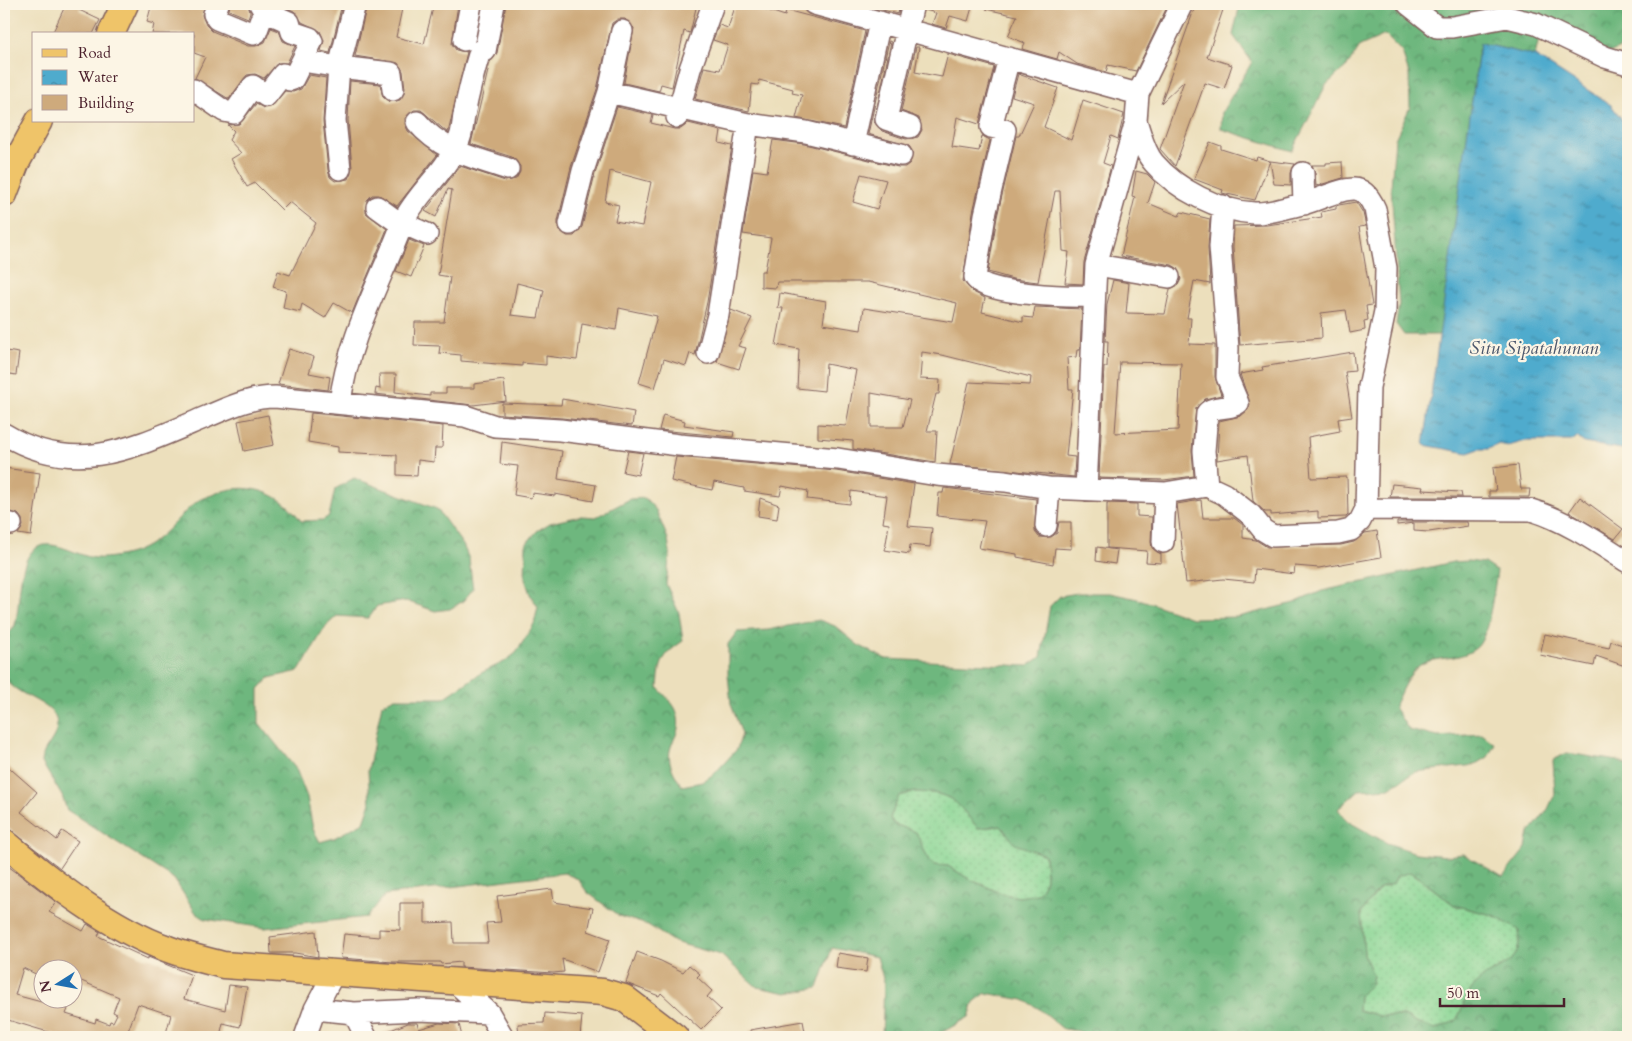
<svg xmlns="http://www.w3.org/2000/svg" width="1632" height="1041" font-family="Cardo,serif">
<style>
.grass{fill:url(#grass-dots);stroke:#6a7a60}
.forest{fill:url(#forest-crowns);stroke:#5c6b54;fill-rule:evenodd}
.water{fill:url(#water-ripples);stroke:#4c657c}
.building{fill:#ceaa7c;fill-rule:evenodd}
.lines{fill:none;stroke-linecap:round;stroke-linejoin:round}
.minor-casing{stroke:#83625e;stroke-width:24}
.major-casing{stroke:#83625e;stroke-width:29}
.minor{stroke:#fff;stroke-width:21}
.major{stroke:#efc469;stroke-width:26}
.labels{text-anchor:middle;stroke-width:4.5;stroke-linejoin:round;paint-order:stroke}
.water-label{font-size:19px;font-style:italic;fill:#4c576c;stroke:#fcf5e5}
</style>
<defs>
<pattern id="grass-dots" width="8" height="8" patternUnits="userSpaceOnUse" patternTransform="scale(1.25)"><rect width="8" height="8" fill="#89d694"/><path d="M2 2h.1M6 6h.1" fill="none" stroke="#78b780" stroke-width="1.8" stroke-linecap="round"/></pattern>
<pattern id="forest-crowns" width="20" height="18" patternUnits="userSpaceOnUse" patternTransform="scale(1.25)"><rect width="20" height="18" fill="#6eb77e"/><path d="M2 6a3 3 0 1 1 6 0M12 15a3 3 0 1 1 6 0" fill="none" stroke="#5c9467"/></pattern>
<pattern id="water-ripples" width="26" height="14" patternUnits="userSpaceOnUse" patternTransform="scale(1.25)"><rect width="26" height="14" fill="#4fabcd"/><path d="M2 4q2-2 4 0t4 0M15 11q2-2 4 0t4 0" fill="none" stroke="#448ba7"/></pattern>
</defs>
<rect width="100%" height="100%" fill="#fcf5e5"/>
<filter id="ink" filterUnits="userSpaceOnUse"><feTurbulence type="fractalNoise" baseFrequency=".02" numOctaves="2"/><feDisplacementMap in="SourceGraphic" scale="10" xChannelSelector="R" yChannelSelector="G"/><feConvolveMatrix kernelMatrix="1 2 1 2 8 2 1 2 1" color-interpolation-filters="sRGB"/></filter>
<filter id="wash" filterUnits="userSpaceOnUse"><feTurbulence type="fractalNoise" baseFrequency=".0096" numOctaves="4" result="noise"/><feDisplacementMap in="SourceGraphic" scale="20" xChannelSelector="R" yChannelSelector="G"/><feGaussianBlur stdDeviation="1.12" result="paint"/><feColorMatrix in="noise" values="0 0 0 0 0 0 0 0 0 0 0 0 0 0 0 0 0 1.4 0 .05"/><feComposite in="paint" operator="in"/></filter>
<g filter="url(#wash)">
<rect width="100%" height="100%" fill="#ecdfbc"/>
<path class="grass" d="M915 792C954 793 954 800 978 828L1001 826 1016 844 1045 855 1046 880 1038 894 1019 897 1003 894 969 879 948 866 933 865 928 859 916 832 894 824 890 818 899 796Z
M1411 872 1454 905 1492 915 1519 929C1524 970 1494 963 1474 986 1466 995 1462 1010 1456 1021L1436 1029 1418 1024 1404 1016H1380L1358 1010 1359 996 1371 984 1373 976 1364 954 1361 913 1380 888 1388 886 1397 876Z"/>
<path class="forest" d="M1240 4H1628V44L1607 54 1543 21 1535 56 1480 43 1440 335H1404L1396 324 1399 304 1391 187 1395 139 1410 107 1409 74 1402 52 1385 35 1360 46 1348 65 1326 85 1292 151 1221 129 1222 112 1252 62 1233 35Z
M354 478 437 509 463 545 469 559 473 589 463 601 450 609 435 611 406 601 377 606 368 618 337 616 326 626 299 671 269 678 259 689V723L296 769 307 797 313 829 320 842 334 838 364 822 370 805 368 770 382 704 395 698H444L481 673 504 662 516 653 534 624 538 607 530 594 525 579 526 544 537 531 550 523 581 516 596 517 630 499 645 498 656 510 668 539 670 553 666 584 679 613 683 641C661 656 660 662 658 688 664 695 675 704 677 713 686 743 652 744 682 786L702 782 715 773 737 749 742 734 731 704 728 674V644L737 632 768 630 819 620 835 626 858 645 886 659 1028 666 1041 657 1050 606 1060 596 1078 593H1110L1142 600 1192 618 1238 617 1294 603 1322 591 1453 562 1468 561 1484 563 1497 572C1494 588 1489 634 1478 646 1462 662 1435 655 1420 665 1408 673 1400 694 1394 707L1409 730 1438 737 1482 734 1495 744 1488 757 1475 765 1415 772 1389 788 1359 790 1338 809 1347 821 1387 843 1416 853 1447 856 1463 854 1503 877 1526 848 1529 833 1548 809 1555 794 1553 760 1567 753 1618 761 1628 766V1037H1091L1078 1031 1063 1029 1038 1008 1024 1000 986 993 974 1002 969 1017 934 1037H882L884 982 877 957 832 948 818 988 787 993 757 987 721 955 674 942 648 925 619 916 587 892 578 879 564 873 385 895 367 917 265 928 205 919 196 913 174 879 67 810 62 796 41 761C43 748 58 737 57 724 56 700 9 696 4 674 3 669 2 644 4 640 6 634 13 631 15 625 20 606 18 579 26 561 41 527 74 557 96 558 107 559 127 555 137 551 162 541 175 519 195 503 199 499 206 497 212 495 245 480 281 491 301 521L323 520 329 516 335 489ZM915 792C954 793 954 800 978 828L1001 826 1015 844 1045 855 1046 880 1038 894 1019 897 1003 894 969 879 948 866 933 865 928 859 916 832 894 824 890 818 899 796ZM1412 872 1454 905 1492 915 1519 930C1524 970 1493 963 1474 986 1466 995 1462 1010 1456 1021L1436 1029 1418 1024 1404 1016H1380L1358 1010 1359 996 1371 984 1373 976 1364 954 1361 913 1380 888 1393 884 1397 876Z"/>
<path class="water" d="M1480 43 1535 56 1611 105 1628 127V450L1584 443 1577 437 1572 441H1526L1508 446 1499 444 1488 449H1479L1468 453 1424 445Z"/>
<g id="blocks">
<path class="building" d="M66 4H83L79 10 100 20 93 34H52Z
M159 4H205L202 15 206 25 212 31 248 46H256L265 42 271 28 279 31 283 41 295 46 287 63H278L264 78 255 74 247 75 229 99 195 78 205 57 194 53V34H152L154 24 147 22 151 7 157 9Z
M230 4H248L250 12 248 18 229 10Z
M279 4H342L330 53 321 51 324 41 320 31 302 22 294 11Z
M367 4H403L396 37 424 44 434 4H458L452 44 456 50 467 52 448 133 421 110H414L405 118V124L408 131 437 155 397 206 379 195H372L367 200 366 213 387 229 352 313 334 303 325 318 302 304 300 312 283 308 286 291 273 287 278 271 290 275 316 223 290 202 282 210 255 183 247 187 231 159 241 153 229 140 234 131 228 125 239 124 256 104 264 108 271 107 285 91 293 92 301 89 309 75 326 78 323 121 328 170 330 177 335 181 348 179 352 168 348 120 350 81 380 84 383 97 389 102 400 100 405 89 403 71 398 63 355 56Z
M506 4H630L651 9 653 4H658L677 9 679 4H697L690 33 684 31 672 87 661 84 659 91 624 83 634 28 625 19H618L612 23 597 89 571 167 558 221V228L567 236H574L582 227 595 174 617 107 653 115 651 123 674 129H681L688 123 721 131 719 143 732 146 707 302 695 355 690 353 686 366 664 359 655 388 639 383 657 316 619 308 616 330 582 324 577 360 546 356V365L522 363V366L461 361V355L439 353 440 346 414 345 415 322H444L450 277 438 275 452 190 448 189 436 217 425 211 460 166 505 181 516 179 520 172V166L512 157 471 144 490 62 497 53ZM610 171 651 182 642 226 615 221 619 205 605 202ZM517 283 544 290 538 318 511 315Z
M736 4H749L785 16 786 10 865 31 844 128 796 118 802 95 792 93 793 89 759 80 758 85 752 84 749 111 695 99 704 67 720 70 728 45 713 40 719 25 728 28Z
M860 4H900L898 14Z
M925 4H973L968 21 950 16 946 28 932 24 936 13 925 10Z
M987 4H1161L1168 5 1136 71 1108 65 1106 72 1077 64 1059 52 1057 59 1022 49 1025 43 1008 36 1017 16 986 9Z
M1196 4H1225L1207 57 1232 65 1224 89 1205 83 1175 166 1160 149 1184 81 1161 103Z
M889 41 891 42 874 122 882 131 906 139 918 137 922 130 919 118 901 111 916 47H919L915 72 942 77 948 54 994 67 979 124 957 117 952 147 979 151 982 136 990 140 973 212 963 281 973 292 985 298 982 312 1023 322V317L1033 318 1035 307 1082 309 1080 350H1077L1076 357 1067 358 1069 389H1073L1066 456 1075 457 1074 477 950 464 969 382 1030 385 1031 377 942 355 922 352 920 379 940 380 939 394H936L927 431H937L935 462 853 449V441L818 438V424L846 426 856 370 826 364 824 391 797 388 799 349 776 345 783 308H778L780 293 826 301 823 324 861 330 864 308 953 322 957 303 868 282H777L776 288 761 287V271H765L771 238 743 234 753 170 767 172 773 140 804 144 898 167H905L910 163 913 152 909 146 868 134ZM861 174 886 180 877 209 853 202ZM871 393 910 400 903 427H871Z
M1018 74 1058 88 1044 127 1071 140 1083 100 1124 114 1118 139 1111 136 1103 163 1111 166 1084 262 1083 284 1065 283 1069 252 1063 251 1060 191H1055L1038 282 1013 279 988 272 997 217 1016 136H1019L1034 103 1012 96Z
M1210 142 1221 146V149L1256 160 1257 157 1270 161 1255 200 1222 193 1223 190 1194 179Z
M1270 161 1295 164 1291 173V185L1274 184Z
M1342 162 1343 178 1316 186 1315 172 1312 165H1326V163Z
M1136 171 1147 174 1155 182 1148 203 1179 216 1181 212 1210 219 1208 248 1210 284 1194 281 1187 318H1191L1189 344 1215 345V377L1221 395 1205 399 1196 408 1192 450 1194 476 1164 480 1099 478 1104 367H1107L1108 341H1105L1107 304 1113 280 1129 283 1126 313 1165 314 1170 289 1178 285 1181 279 1177 268 1172 265 1121 256 1135 197 1132 196ZM1120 362 1181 363 1178 430 1115 433Z
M1356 202 1363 213 1366 226 1359 227 1372 305 1366 306 1368 320 1364 321 1365 330 1350 333 1346 310 1321 313 1322 338 1240 345 1233 247 1234 226 1267 225 1322 217 1321 212 1336 209V206L1339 205Z
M409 240 424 246 411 277 396 271Z
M731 310 752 318 738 346 746 348 739 369 717 362Z
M289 349 314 357 309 373 330 377 328 390 278 384Z
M6 351 19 353 16 375 4 373Z
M1353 352 1355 371 1345 372 1352 417 1338 419 1340 431 1308 437 1311 478 1347 477 1348 515 1346 517 1318 518V511L1271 515V512H1265L1253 501 1248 455 1217 460 1219 421 1241 416 1248 410 1250 404 1240 374 1263 370 1262 367Z
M379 374H396L395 392 430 396V393H446V388H474V384L504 380 506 401 473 405 375 394 376 388 380 389Z
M562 399 634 412 632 426 562 418 502 414V403L561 405Z
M311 413 443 426 442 448H435L434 462 418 460 417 476 397 475V455L338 452V447L308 442Z
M268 415 274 445 244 451 238 421Z
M663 415 685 421 684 425 734 432 733 437 659 430Z
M502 442 562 451 558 479 596 485 593 501 555 494V496L532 493 531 498 514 495 518 466 500 464Z
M628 451 643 453 638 475 623 472Z
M676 457 836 471 914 484 908 526 932 528 930 547 910 545 909 554 885 550 889 524 883 523 887 496 851 491 850 504 807 499 808 491 782 486 780 496 744 491V488L714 482 712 490 671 481Z
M1518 465 1521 489H1530L1529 497H1489V491H1496L1493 468Z
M4 468 40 473 31 536 18 534 23 526 22 519 18 514 4 511Z
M1392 484 1423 487 1422 490 1461 492 1462 497H1390Z
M944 488 1036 499 1035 532 1039 537H1051L1057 533 1059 522H1071V549L1055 548 1053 564 1017 557V554L979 548 985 521 937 516 939 493H943Z
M1580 497 1623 529 1615 539 1569 512Z
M760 498 779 505 777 519 758 516Z
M1201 500 1203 518H1234L1243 525V538L1256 540 1267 547 1341 545 1354 542 1365 533 1377 531 1381 557 1319 568 1295 566 1294 574 1255 569 1254 582 1223 579 1186 583 1177 504Z
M1107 503 1137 504V516L1152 517 1151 542 1152 548 1161 554V563L1146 562 1147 551 1107 548Z
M1397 522H1467L1468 526 1429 532 1414 531V523L1397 525Z
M1097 547 1117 550 1115 564 1096 561Z
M1545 634 1609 648 1611 641 1628 647V667L1596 656 1594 666 1540 655Z
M4 763 37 792 21 812 57 840 62 831 78 841 60 868 4 825Z
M4 863 56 902 49 912 83 931 87 924 100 932 98 936 148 959V957L192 975 184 999 225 1010 229 985 247 987 240 1027 223 1023 220 1036 205 1033 203 1037H165L171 1015 138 1004 128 1031 141 1035V1037H65L8 1020 4 1021ZM23 968 42 977V968H72V977L119 997 113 1012 117 1014 113 1022 110 1021 109 1024 96 1019 95 1023 66 1014 68 1009 15 995Z
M552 889 554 902 593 908 588 931 610 939 598 972 562 959 564 972 553 973 461 967V962L441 964 440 962H393L341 958 344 934 379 937V929L400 930V903H425V923L453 922 454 943H488L486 923 501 922 497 896Z
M316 931 318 957 295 953H271L270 937Z
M637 952 661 961 683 972 689 965 700 974 697 977 712 991 707 997 721 1010 701 1030 661 993 659 996 626 983Z
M838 953 868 958 866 972 836 968Z
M545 1013 582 1016 580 1037 540 1034V1037H519L518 1024 544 1023Z
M803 1021 806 1037H751L750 1030Z
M408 1023H417L419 1029 439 1023 459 1024 462 1037H378V1035Z"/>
</g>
</g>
<g filter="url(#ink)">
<use href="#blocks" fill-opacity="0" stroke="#83625e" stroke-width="1"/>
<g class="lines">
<g class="minor-casing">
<path id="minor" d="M218 4 214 14 217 19 253 34 256 33 264 11
M355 4 339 67 391 73 393 90
M814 4 1138 94
M1408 4 1437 27H1452L1507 17 1536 24 1605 57 1628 64
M464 40 471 4
M1009 58 991 127 1005 130 985 215 975 277C983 295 1074 297 1093 296
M302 61 339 67 335 120 340 169
M194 90 224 111 234 113 253 86 266 96 283 74 290 80 293 79 312 41 310 38 292 32 289 22 264 11 260 4
M609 92 622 31
M677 117 690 69 713 4
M417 122C441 151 475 158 508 169
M910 127 886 119 913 4
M853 144 880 22
M1303 173 1304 204
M377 207 395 220 427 234
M570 224 583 171 609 92 748 124 806 132 901 155
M1096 265 1169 277
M708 353 718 315 748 124
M340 403C348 338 380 283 403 222 416 195 440 177 454 151 462 136 462 130 464 115 468 94 474 71 480 51H485L494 4
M4 434C77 478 135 447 206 417 228 408 250 397 275 397L465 416 495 426 560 430 679 445 838 459 937 475 1005 481 1049 488 1165 493 1207 486 1224 494 1251 515 1263 530 1273 536 1338 533 1351 530 1360 521 1366 509 1369 387 1385 311 1386 268 1375 209C1371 200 1365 189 1354 189 1338 189 1319 200 1303 204 1288 207 1269 214 1254 213 1219 211 1177 190 1154 163 1144 152 1141 135 1136 121
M1207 486 1204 451 1207 413C1214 405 1230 410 1238 403L1227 377 1228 348 1220 247 1223 206
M1086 490 1096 265 1136 121 1138 94 1182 4
M1366 509 1531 510C1567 521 1597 542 1628 562
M4 523 11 524
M1046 526 1049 488
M1163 542 1165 493
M455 982 489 1013 503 1037
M315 1009 354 1013 366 1037
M354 1013 418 1010 489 1013
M305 1037 315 1009 334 973"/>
</g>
<g class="major-casing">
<path id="major" d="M111 34 125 4
M4 194 16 163 39 121
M4 842C50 881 111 929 168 949 186 956 205 960 223 965L603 992 624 998 675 1037"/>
</g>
<use href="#minor" class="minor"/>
<use href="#major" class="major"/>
</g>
</g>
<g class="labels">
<g class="water-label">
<text x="1534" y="354">Situ Sipatahunan</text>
</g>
</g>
<rect width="1632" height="1041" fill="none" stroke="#fcf5e5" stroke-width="20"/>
<rect x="32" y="32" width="162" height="90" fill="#fcf5e5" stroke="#b59f9b"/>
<rect x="42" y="49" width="25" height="8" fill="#efc469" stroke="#b59f9b"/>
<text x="78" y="58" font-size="15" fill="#4a1f2b">Road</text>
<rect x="42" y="70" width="25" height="15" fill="url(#water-ripples)" stroke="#b59f9b"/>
<text x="78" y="82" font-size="15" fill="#4a1f2b">Water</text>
<rect x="42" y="95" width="25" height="15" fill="#ceaa7c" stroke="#b59f9b"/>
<text x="78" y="108" font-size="15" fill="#4a1f2b">Building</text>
<g transform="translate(58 984) rotate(259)"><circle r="24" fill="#fcf5e5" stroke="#b59f9b"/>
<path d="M0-4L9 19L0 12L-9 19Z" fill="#1f6fb2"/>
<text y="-8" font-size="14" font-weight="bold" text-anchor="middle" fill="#4a1f2b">N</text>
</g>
<path d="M1440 998v8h124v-8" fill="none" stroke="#4a1f2b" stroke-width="2.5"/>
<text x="1447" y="998" font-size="15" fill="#4a1f2b" stroke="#fcf5e5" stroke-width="4" paint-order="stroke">50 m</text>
</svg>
